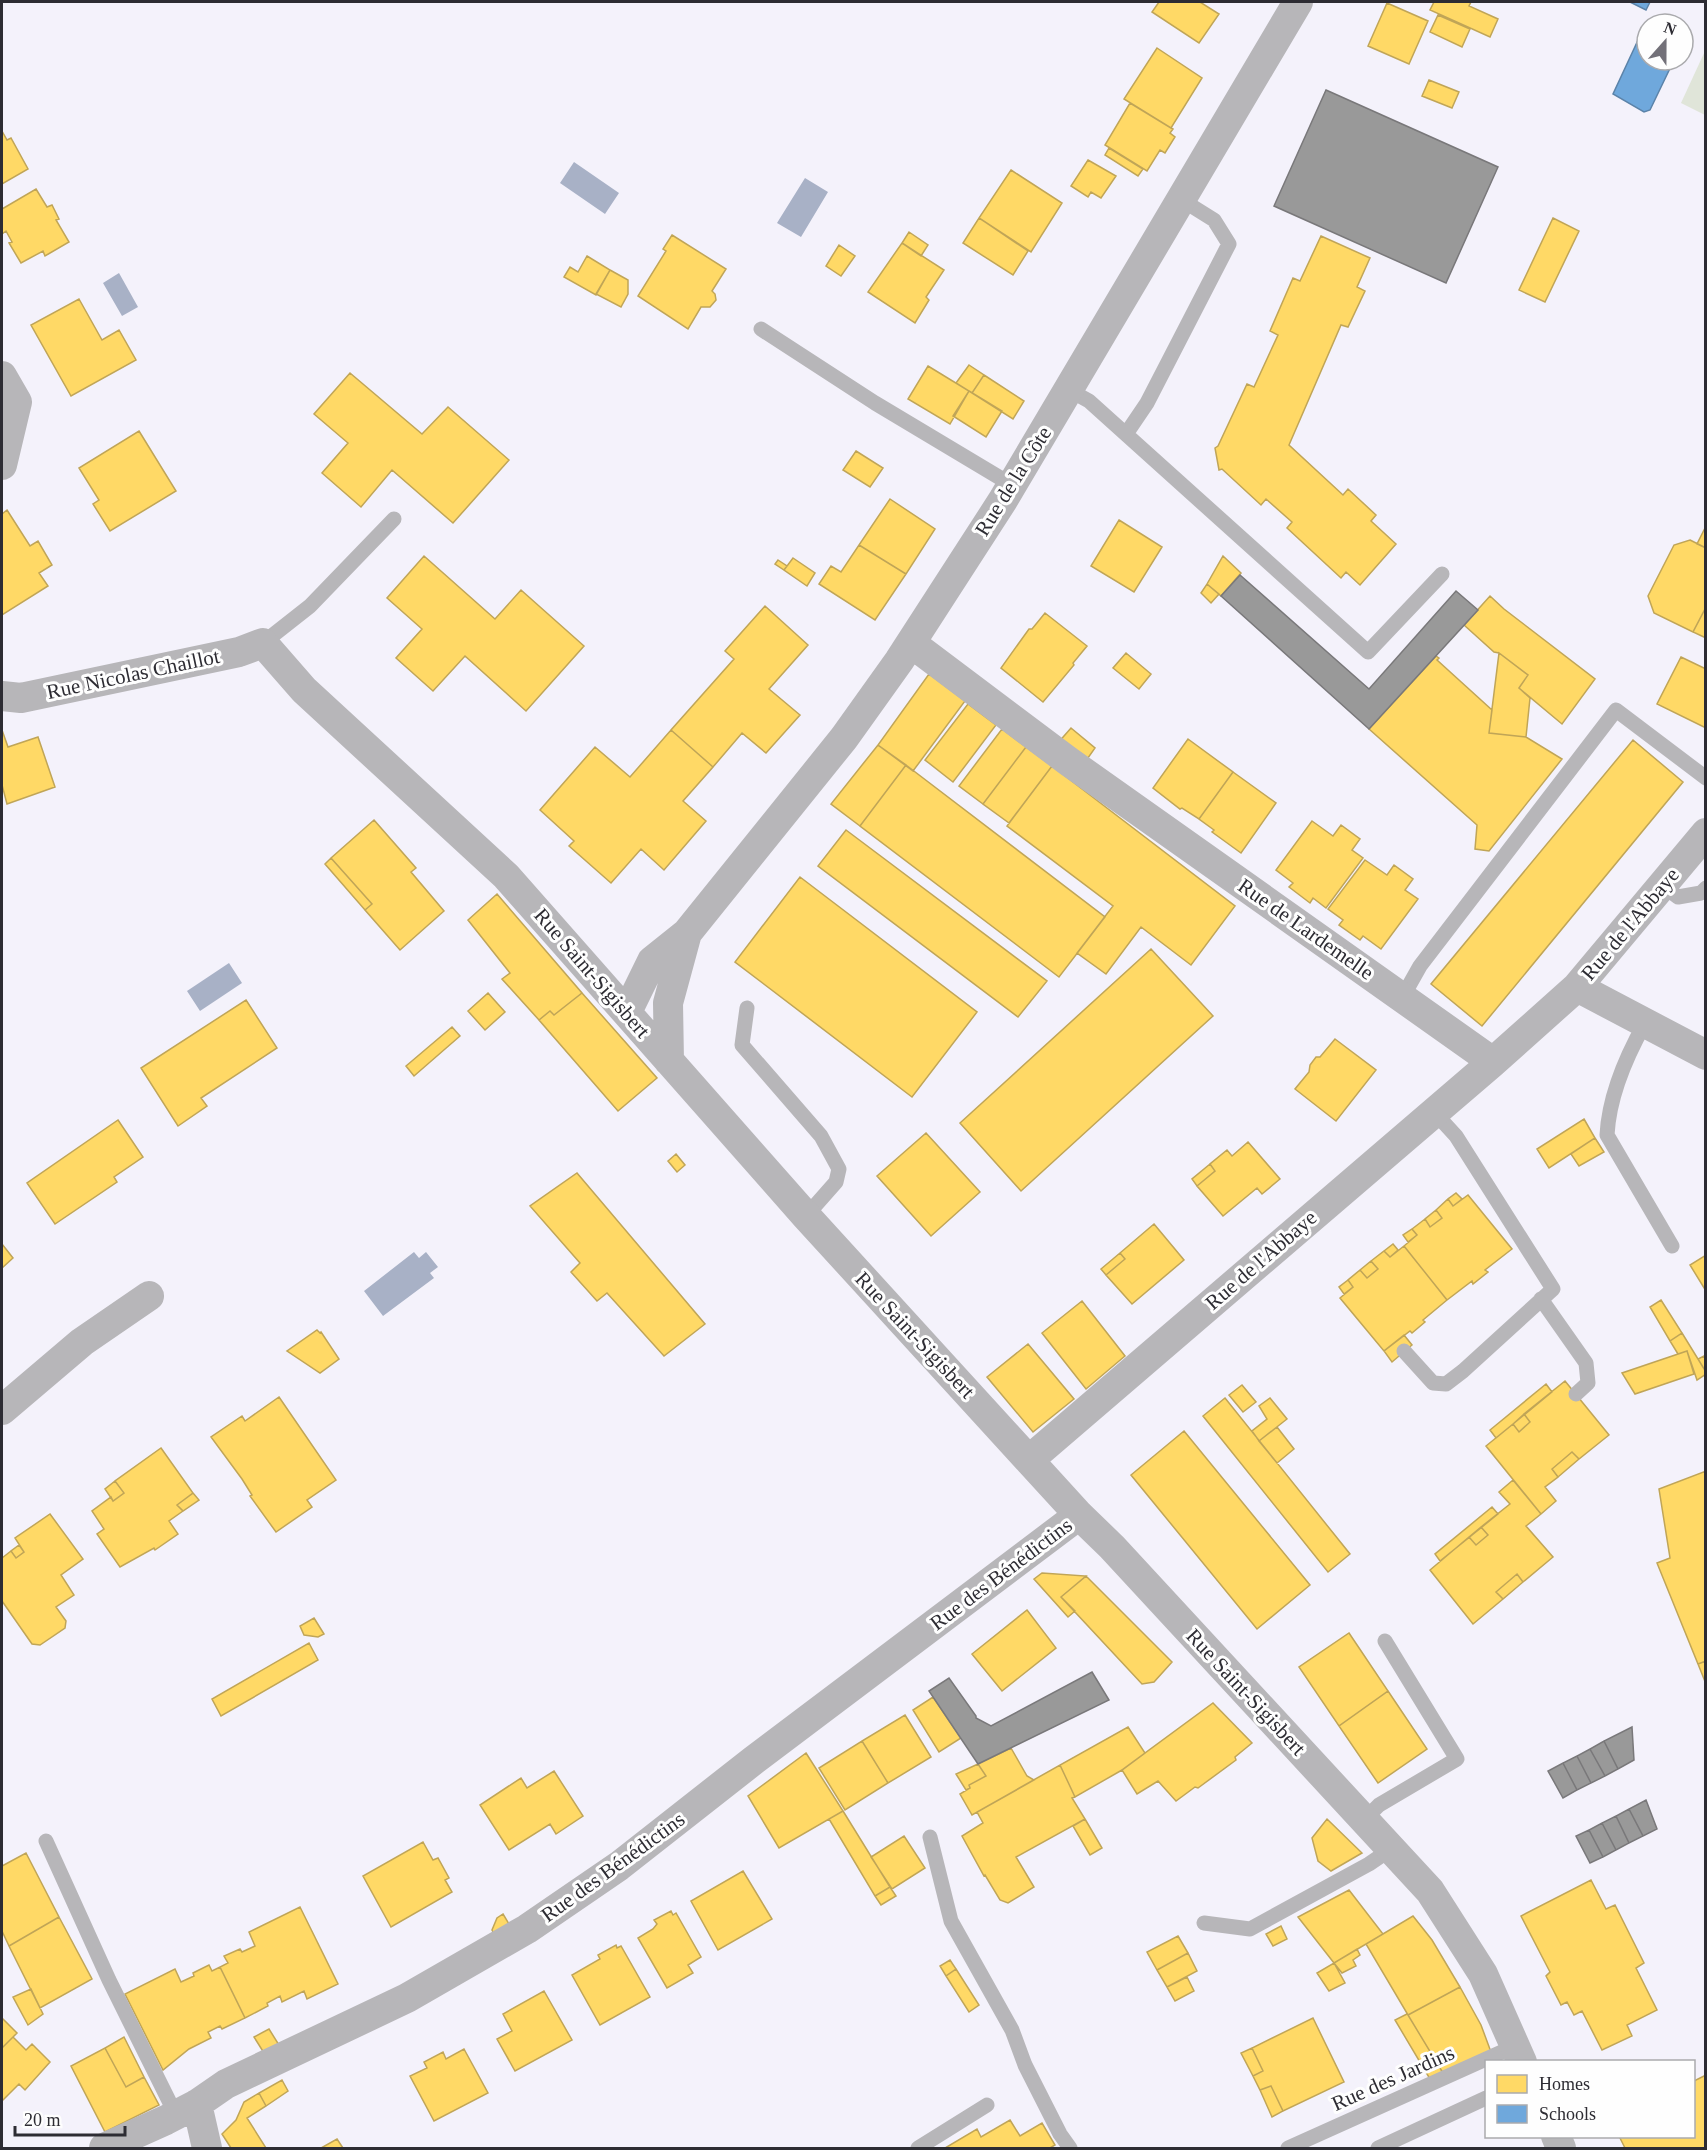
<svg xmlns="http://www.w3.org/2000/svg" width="1707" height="2150" font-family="'Times New Roman',serif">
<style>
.green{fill:#e0e5d9}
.water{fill:#a8b1c6}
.homes{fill:#ffd966;stroke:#c0a557;stroke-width:1.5}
.schools{fill:#6fa8dc;stroke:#5b83a9;stroke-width:1.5}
.industry{fill:#999;stroke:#79787a;stroke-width:1.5}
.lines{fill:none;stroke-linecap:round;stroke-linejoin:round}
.lane{stroke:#b7b6b9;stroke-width:15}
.street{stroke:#b7b6b9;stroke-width:30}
.labels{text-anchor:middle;stroke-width:6;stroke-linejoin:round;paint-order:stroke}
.street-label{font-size:21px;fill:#2d2c33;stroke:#fefefe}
</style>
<rect width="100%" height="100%" fill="#f4f2fb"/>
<path class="green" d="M1705 51 1706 115H1705L1681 103Z"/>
<path class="water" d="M574 162 619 193 605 214 560 183Z
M805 178 828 192 801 237 777 223Z
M119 273 138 307 122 316 103 283Z
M229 963 242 983 200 1011 187 991Z
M414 1252 419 1258 426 1252 438 1267 430 1273 434 1278 383 1316 364 1291Z"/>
<path class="homes" d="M1159 2H1200L1219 14 1199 43 1152 12Z
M1434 2H1471L1469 6 1498 19 1490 37 1430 10Z
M1387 3 1428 21 1409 64 1368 46Z
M1438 15 1470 29 1462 47 1430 32Z
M1157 48 1202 78 1171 128 1124 99Z
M1429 80 1459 92 1452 108 1422 96Z
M1130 103 1171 128 1173 129 1170 133 1175 137 1165 153 1160 150 1147 171 1105 145Z
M2 131 7 140 11 138 28 169 2 184Z
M1109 148 1143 169 1138 176 1105 155Z
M1088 160 1116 176 1101 198 1091 192 1088 197 1071 186Z
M1011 170 1062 203 1031 252 979 218Z
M36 189 47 207 52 205 59 219 56 220 69 242 45 256 43 251 21 263 9 243 12 242 6 231 2 234V209Z
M979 218 1028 251 1013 275 963 243Z
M1553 218 1579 231 1545 302 1519 290Z
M909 232 928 245 921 256 902 243Z
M672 235 726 269 712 291 715 294 716 300 710 307H701L688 329 638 296 666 251 663 249Z
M1321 236 1370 258 1357 287 1365 291 1348 327 1341 325 1289 445 1343 495 1348 489 1376 515 1371 521 1396 544 1360 585 1346 572 1341 578 1287 528 1292 522 1266 499 1261 505 1222 469 1219 470 1215 448 1218 446 1247 384 1254 387 1278 335 1270 331 1293 278 1300 281Z
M902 243 944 270 926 297 929 300 915 323 868 292Z
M839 245 855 256 841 276 826 266Z
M587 256 610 270 596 295 564 277 570 267 578 272Z
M610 270 628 280V294L621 307 596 294Z
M79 299 102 340 119 330 136 360 71 396 31 325Z
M969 365 984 375 972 393 956 383Z
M928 366 969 391 950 424 908 399Z
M350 373 422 434 448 407 509 460 453 523 392 470 361 507 322 473 348 443 314 414Z
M984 375 1024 401 1013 419 972 393Z
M969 391 1002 411 986 437 953 416Z
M139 431 176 491 110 531 93 504 99 500 79 468Z
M856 451 883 468 870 487 843 470Z
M890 499 935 529 906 574 859 545Z
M7 510 30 546 38 541 52 565 39 573 48 586 2 615V514Z
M1119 520 1162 547 1134 592 1091 566Z
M1706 526V548L1697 544Z
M1690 540 1706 548V607L1693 632 1654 613 1648 596 1674 545Z
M859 545 906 574 875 620 819 584 831 566 841 572Z
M424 556 495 619 521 590 584 646 526 711 465 656 433 691 396 658 422 629 387 598Z
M1223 556 1241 573 1221 596 1207 584Z
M793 558 815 573 807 586 784 570Z
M778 560 787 566 784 570 775 564Z
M1207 584 1219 594 1211 603 1201 593Z
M1490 596 1504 609 1595 679 1562 724 1519 688 1528 675 1499 653 1494 652 1464 625Z
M765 606 808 645 769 689 800 715 766 753 742 733 713 767 671 730 734 659 725 651Z
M1706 607V638L1693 632Z
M1045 613 1087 646 1073 663 1074 665 1043 702 1001 668 1029 629H1032Z
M1126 653 1151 674 1139 689 1113 668Z
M1499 653 1528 675 1519 688 1530 698 1526 737 1489 733Z
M1436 656 1439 658 1437 660 1492 710 1489 733 1526 737 1562 759 1489 851 1475 849 1477 825 1369 729Z
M1681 657 1706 669V728L1657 704Z
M929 674 965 701 913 771 878 745Z
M968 704 996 725 953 782 925 760Z
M1071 728 1095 748 1083 765 1057 744Z
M1002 729 1026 747 983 804 959 786Z
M2 730 8 747 38 737 55 787 7 804 2 785Z
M671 730 713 767 683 801 706 821 664 870 641 849 611 883 569 846 574 841 540 810 595 747 630 777Z
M1188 739 1233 772 1199 819 1182 808 1180 809 1153 788Z
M1633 740 1683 782 1482 1026 1431 984Z
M878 745 906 765 860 826 831 804Z
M1026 747 1052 766 1009 823 983 804Z
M906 765 1105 917 1059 977 860 826Z
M1052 766 1235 906 1191 965 1141 927 1106 974 1077 953 1113 906 1007 826Z
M1233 772 1276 803 1241 853 1212 832 1214 830 1199 819Z
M374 820 416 868 411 872 444 911 400 950 365 910 372 904 331 858Z
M1312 821 1333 836 1341 825 1360 839 1352 850 1363 858 1326 908 1313 898 1310 903 1289 887 1293 883 1276 870Z
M846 830 1047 981 1018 1017 818 866Z
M331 858 372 904 365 910 325 864Z
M1365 860 1387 875 1394 865 1413 879 1405 890 1418 899 1381 949 1363 936 1360 940 1339 925 1343 920 1328 909Z
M800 877 977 1012 912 1097 735 962Z
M497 894 582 993 554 1015 550 1011 539 1020 502 979 510 973 468 920Z
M1151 949 1213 1016 1021 1191 960 1123Z
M488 993 505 1012 485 1030 468 1011Z
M582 993 657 1078 618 1111 539 1020 550 1011 554 1015Z
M246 1000 277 1048 201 1098 207 1106 178 1126 141 1068Z
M452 1027 460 1036 414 1076 406 1066Z
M1335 1039 1376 1070 1336 1121 1295 1089 1309 1072 1310 1065 1316 1057H1320Z
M1584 1119 1595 1138 1549 1168 1537 1149Z
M118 1120 143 1157 114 1177 117 1182 55 1224 27 1183Z
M926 1133 980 1192 931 1236 877 1176Z
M1595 1138 1604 1152 1579 1166 1571 1154Z
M1248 1142 1280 1179 1262 1194 1257 1188 1223 1216 1197 1186 1215 1171 1210 1164 1227 1150 1232 1156Z
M676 1154 685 1165 677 1172 668 1161Z
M1210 1164 1215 1171 1197 1186 1192 1179Z
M577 1173 705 1324 664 1356 607 1293 597 1301 571 1272 580 1263 530 1206Z
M1456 1193 1462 1199 1453 1206 1448 1199Z
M1468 1195 1512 1249 1485 1270 1488 1272 1473 1284 1472 1281 1447 1300 1404 1246 1417 1235 1412 1229 1425 1219 1430 1227 1442 1218 1436 1210 1448 1199 1453 1206Z
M1436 1210 1442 1218 1430 1227 1425 1219Z
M1154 1224 1184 1260 1132 1304 1106 1275 1125 1259 1120 1253Z
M1412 1229 1417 1235 1408 1242 1403 1235Z
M2 1244 13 1258 2 1268Z
M1393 1244 1398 1250 1390 1257 1384 1251Z
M1404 1246 1447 1300 1423 1320 1425 1322 1412 1333 1410 1331 1384 1351 1340 1298 1353 1287 1348 1280 1360 1270 1367 1278 1378 1269 1371 1261 1384 1251 1390 1257Z
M1120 1253 1125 1259 1106 1275 1101 1269Z
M1706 1255V1291L1690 1265Z
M1371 1261 1378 1269 1367 1278 1360 1270Z
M1348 1280 1353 1287 1344 1294 1339 1287Z
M1661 1300 1682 1333 1670 1341 1650 1307Z
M1082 1301 1125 1356 1086 1389 1042 1333Z
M317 1330 320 1333 321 1332 339 1359 320 1373 287 1351Z
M1682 1333 1706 1372V1374L1697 1380 1687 1351 1678 1354 1670 1341Z
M1404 1335 1412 1345 1392 1362 1384 1351Z
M1028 1344 1074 1399 1033 1432 987 1377Z
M1687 1351 1694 1374 1635 1394 1622 1373Z
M1704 1356 1706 1359V1372L1698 1359Z
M1565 1381 1609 1435 1579 1459 1572 1452 1552 1469 1558 1477 1545 1487 1556 1501 1541 1514 1486 1446 1513 1424 1519 1432 1530 1422 1524 1414Z
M1546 1384 1552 1392 1496 1438 1490 1430Z
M1242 1385 1256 1402 1243 1412 1229 1395Z
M279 1397 336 1480 307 1500 312 1507 276 1532 250 1496 252 1495 242 1479 211 1437 242 1416 245 1421Z
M1225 1398 1350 1554 1328 1572 1203 1416Z
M1270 1398 1287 1419 1259 1441 1252 1431 1267 1419 1259 1406Z
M1524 1414 1530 1422 1519 1432 1513 1424Z
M1277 1427 1294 1449 1277 1463 1259 1441Z
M1184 1431 1310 1585 1257 1629 1131 1475Z
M161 1448 193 1493 177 1505 183 1511 169 1521 178 1534 155 1550 154 1548 120 1567 97 1534 104 1529 92 1511 111 1497 113 1501 124 1493 115 1481Z
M1572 1452 1579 1459 1558 1477 1552 1469Z
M1706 1471V1661L1698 1664 1657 1563 1670 1558 1659 1489Z
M1513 1480 1541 1514 1526 1526 1553 1557 1523 1582 1517 1574 1496 1592 1503 1599 1473 1624 1430 1570 1469 1537 1476 1545 1488 1535 1481 1527 1510 1504 1499 1492Z
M115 1481 124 1493 113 1501 105 1489Z
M193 1493 199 1500 183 1511 177 1505Z
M1492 1507 1498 1514 1440 1561 1435 1554Z
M50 1514 83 1559 61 1575 74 1595 56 1607 66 1621 65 1628 40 1645 32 1644 2 1601V1558L11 1551 16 1558 24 1552 15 1538Z
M1481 1527 1488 1535 1476 1545 1469 1537Z
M19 1545 24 1552 16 1558 11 1551Z
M1042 1573 1086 1576 1061 1597 1075 1611 1068 1617 1034 1579Z
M1517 1574 1523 1582 1503 1599 1496 1592Z
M1086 1576 1172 1662 1154 1682 1142 1684 1061 1597Z
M1027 1610 1056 1648 1002 1691 972 1654Z
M314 1618 324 1634 318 1637 304 1635 300 1626Z
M1349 1633 1388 1691 1339 1726 1299 1667Z
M309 1643 318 1660 221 1716 212 1699Z
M1706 1661V1684L1698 1664Z
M1388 1691 1427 1749 1378 1783 1339 1726Z
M933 1697 961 1738 939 1752 913 1710Z
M1213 1703 1252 1743 1235 1757 1236 1760 1198 1788 1195 1787 1176 1801 1158 1781 1137 1794 1122 1770Z
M905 1715 931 1757 888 1783 862 1741Z
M1128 1727 1145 1753 1122 1770 1075 1797 1060 1765Z
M862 1741 888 1783 845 1810 819 1768Z
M1011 1748 1027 1776 1034 1780 972 1815 960 1794 970 1788 969 1785 986 1776 978 1764Z
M806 1753 843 1811 779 1848 748 1796Z
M978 1764 986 1776 969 1785 970 1788 966 1790 956 1774Z
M1060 1765 1075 1797 1072 1798 1085 1819 1016 1857 1034 1887 1008 1903 1000 1900 985 1875 984 1876 962 1836 983 1823 977 1812Z
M554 1771 583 1816 556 1834 550 1824 509 1850 480 1805 521 1778 527 1788Z
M843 1811 890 1887 875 1896 829 1819Z
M1085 1819 1102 1848 1090 1855 1073 1826Z
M1327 1819 1362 1853 1331 1871 1318 1861 1312 1838Z
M904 1836 925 1868 892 1889 871 1857Z
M423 1842 433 1860 438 1858 449 1878 445 1880 452 1892 391 1927 363 1876Z
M26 1853 59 1917 9 1946 2 1931V1866Z
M743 1871 772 1919 718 1950 691 1901Z
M1591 1880 1606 1909 1615 1905 1644 1963 1636 1968 1657 2010 1627 2025 1632 2036 1602 2050 1582 2011 1574 2015 1567 2002 1561 2005 1546 1976 1550 1972 1521 1916Z
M890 1887 896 1896 881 1905 875 1896Z
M1349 1890 1383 1934 1334 1963 1298 1917Z
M300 1907 338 1984 307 1999 304 1991 282 2002 280 1996 267 2003 268 2006 245 2018 220 1967 228 1963 224 1956 240 1949 242 1952 255 1946 249 1932Z
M671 1911 673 1915 676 1913 701 1957 688 1965 693 1973 667 1988 638 1938 653 1929 657 1924 654 1920Z
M503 1914 512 1929 496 1938 492 1930 497 1918Z
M1413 1916 1432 1940 1460 1987 1408 2015 1366 1944Z
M59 1917 92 1979 40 2008 9 1946Z
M1281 1926 1287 1939 1273 1946 1266 1934Z
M1178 1936 1188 1953 1157 1970 1147 1952Z
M616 1945 617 1948 621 1946 650 1997 600 2025 572 1975 600 1959 598 1955Z
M1357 1949 1360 1955 1353 1960 1356 1966 1342 1973 1334 1963Z
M1188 1953 1197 1971 1167 1987 1157 1970Z
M950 1960 956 1969 946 1976 940 1966Z
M1334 1963 1345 1983 1329 1991 1317 1973Z
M209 1965 212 1971 220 1967 245 2018 222 2029 220 2026 208 2032 211 2038 189 2049 163 2070 125 1994 175 1969 181 1982 194 1976 193 1973Z
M956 1969 979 2005 969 2012 946 1976Z
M1187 1977 1194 1991 1175 2001 1167 1987Z
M1460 1987 1481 2025 1491 2052 1443 2073 1408 2015Z
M31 1989 43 2014 28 2025 13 1997Z
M544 1991 572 2040 515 2071 497 2039 512 2031 503 2014Z
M1407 2014 1408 2015 1443 2073 1430 2079 1395 2020Z
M2 2018 17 2033 2 2048Z
M1313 2018 1344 2082 1283 2111 1271 2086 1260 2090 1253 2076 1263 2071 1252 2048Z
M269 2029 279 2045 264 2053 254 2037Z
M13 2037 26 2050 32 2044 50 2062 25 2090 19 2084 2 2101V2048Z
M124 2037 144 2077 126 2087 105 2048Z
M105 2048 126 2087 144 2077 159 2105 105 2132 71 2066Z
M1252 2048 1263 2071 1253 2076 1241 2053Z
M464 2049 488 2093 434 2121 410 2076 427 2068 424 2062 443 2052 446 2059Z
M1706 2075V2148H1625L1619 2136H1694V2081Z
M282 2080 288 2091 266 2106 259 2093Z
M1271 2086 1283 2111 1272 2117 1260 2090Z
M259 2093 266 2106 247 2118 266 2148H231L222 2134 236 2120 244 2102Z
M1010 2120 1020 2136 1042 2123 1055 2145 1050 2148H945L977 2129 981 2137Z
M337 2139 343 2148H321Z"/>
<path class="schools" d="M1630 2H1650L1646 10Z
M1649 21 1658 24H1647V60H1674L1650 110 1644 112 1613 94 1646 23Z"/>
<path class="industry" d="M1326 90 1498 167 1446 283 1274 206Z
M1240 575 1369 689 1456 591 1478 610 1369 729 1221 596Z
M1092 1672 1109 1700 978 1764 929 1691 949 1678 976 1716V1718L991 1726Z
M1632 1727 1634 1760 1618 1769 1604 1741Z
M1604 1741 1618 1769 1605 1776 1590 1749Z
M1590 1749 1605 1776 1591 1783 1577 1756Z
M1577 1756 1591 1783 1577 1790 1563 1763Z
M1563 1763 1577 1790 1563 1798 1548 1771Z
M1646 1800 1657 1829 1643 1836 1629 1809Z
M1629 1809 1643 1836 1629 1843 1616 1816Z
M1616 1816 1629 1843 1616 1850 1602 1823Z
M1602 1823 1616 1850 1603 1857 1589 1830Z
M1589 1830 1603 1857 1590 1863 1576 1836Z"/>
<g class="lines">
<path class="lane" d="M761 329 875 403 1012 485
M1069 390 1089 401 1368 652 1442 574
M1126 434 1147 403 1229 244 1214 220 1182 200
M263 643 310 606 394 519
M1662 885 1678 897 1701 893 1706 888
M1402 998 1420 966 1616 710 1706 778
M747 1008 742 1045 821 1136 839 1169 836 1182 806 1216
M1645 1023C1627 1055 1609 1097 1607 1135L1672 1246
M1541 1299 1586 1363 1588 1383 1576 1394
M1404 1351 1433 1383 1446 1384 1463 1371 1553 1289 1456 1136 1434 1112
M1364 1820 1379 1805 1457 1759 1385 1641
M930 1837 951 1921 1012 2030 1025 2065 1060 2134 1070 2148
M46 1841 109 1980 176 2115
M1204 1923 1250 1929 1369 1864 1391 1849
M918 2148 987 2105
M1288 2148 1515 2046
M1378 2148 1486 2098"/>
<path class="street" d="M2 376 17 402 2 465
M911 643 1068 761 1493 1062 1577 987 1706 833
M2 696 21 698 239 652 263 643 304 690 506 876 806 1216 1079 1515 1112 1547 1430 1891 1483 1974 1522 2062
M1577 987 1706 1055
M627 1012 652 961 687 933 844 738 899 661 1003 500 1298 2
M669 1061 668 1003 687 933
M2 1410 82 1342 149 1296
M1029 1460 1493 1062
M197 2104 207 2148
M1556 2136 1561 2148
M104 2148 166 2120 197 2104 226 2084 407 1998 527 1929 619 1866 754 1760 1079 1515"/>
</g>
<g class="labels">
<g class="street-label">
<text transform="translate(1013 481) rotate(-58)" y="7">Rue de la Côte</text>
<text transform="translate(133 674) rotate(-12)" y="7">Rue Nicolas Chaillot</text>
<text transform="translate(1630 924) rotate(-50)" y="7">Rue de l'Abbaye</text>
<text transform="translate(1306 929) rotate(35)" y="7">Rue de Lardemelle</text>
<text transform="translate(592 973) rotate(49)" y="7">Rue Saint-Sigisbert</text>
<text transform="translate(1261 1260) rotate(-41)" y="7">Rue de l'Abbaye</text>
<text transform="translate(915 1335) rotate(47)" y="7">Rue Saint-Sigisbert</text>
<text transform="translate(1001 1574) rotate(-37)" y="7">Rue des Bénédictins</text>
<text transform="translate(1246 1692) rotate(47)" y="7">Rue Saint-Sigisbert</text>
<text transform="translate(613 1867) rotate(-36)" y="7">Rue des Bénédictins</text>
<text transform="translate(1393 2078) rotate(-24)" y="7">Rue des Jardins</text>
</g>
</g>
<rect width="1707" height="2150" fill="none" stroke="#2d2c33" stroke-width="6"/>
<rect x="1485" y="2060" width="210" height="78" fill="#fefefe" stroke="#aaaaad" stroke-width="1.5"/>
<rect x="1497" y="2075" width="30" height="18" fill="#ffd966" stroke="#aaaaad" stroke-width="1.5"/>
<text x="1539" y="2090" font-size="18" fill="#2d2c33">Homes</text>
<rect x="1497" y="2105" width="30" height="18" fill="#6fa8dc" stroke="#aaaaad" stroke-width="1.5"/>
<text x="1539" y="2120" font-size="18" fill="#2d2c33">Schools</text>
<g transform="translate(1665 42) rotate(21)"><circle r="28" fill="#fefefe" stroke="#aaaaad" stroke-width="1.5"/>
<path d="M0-4.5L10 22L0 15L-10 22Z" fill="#737179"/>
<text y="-9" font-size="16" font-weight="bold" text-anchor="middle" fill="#2d2c33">N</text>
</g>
<path d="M15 2126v9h110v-9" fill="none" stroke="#2d2c33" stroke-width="3"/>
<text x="24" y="2126" font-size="18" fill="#2d2c33" stroke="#fefefe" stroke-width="4.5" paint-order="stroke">20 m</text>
</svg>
